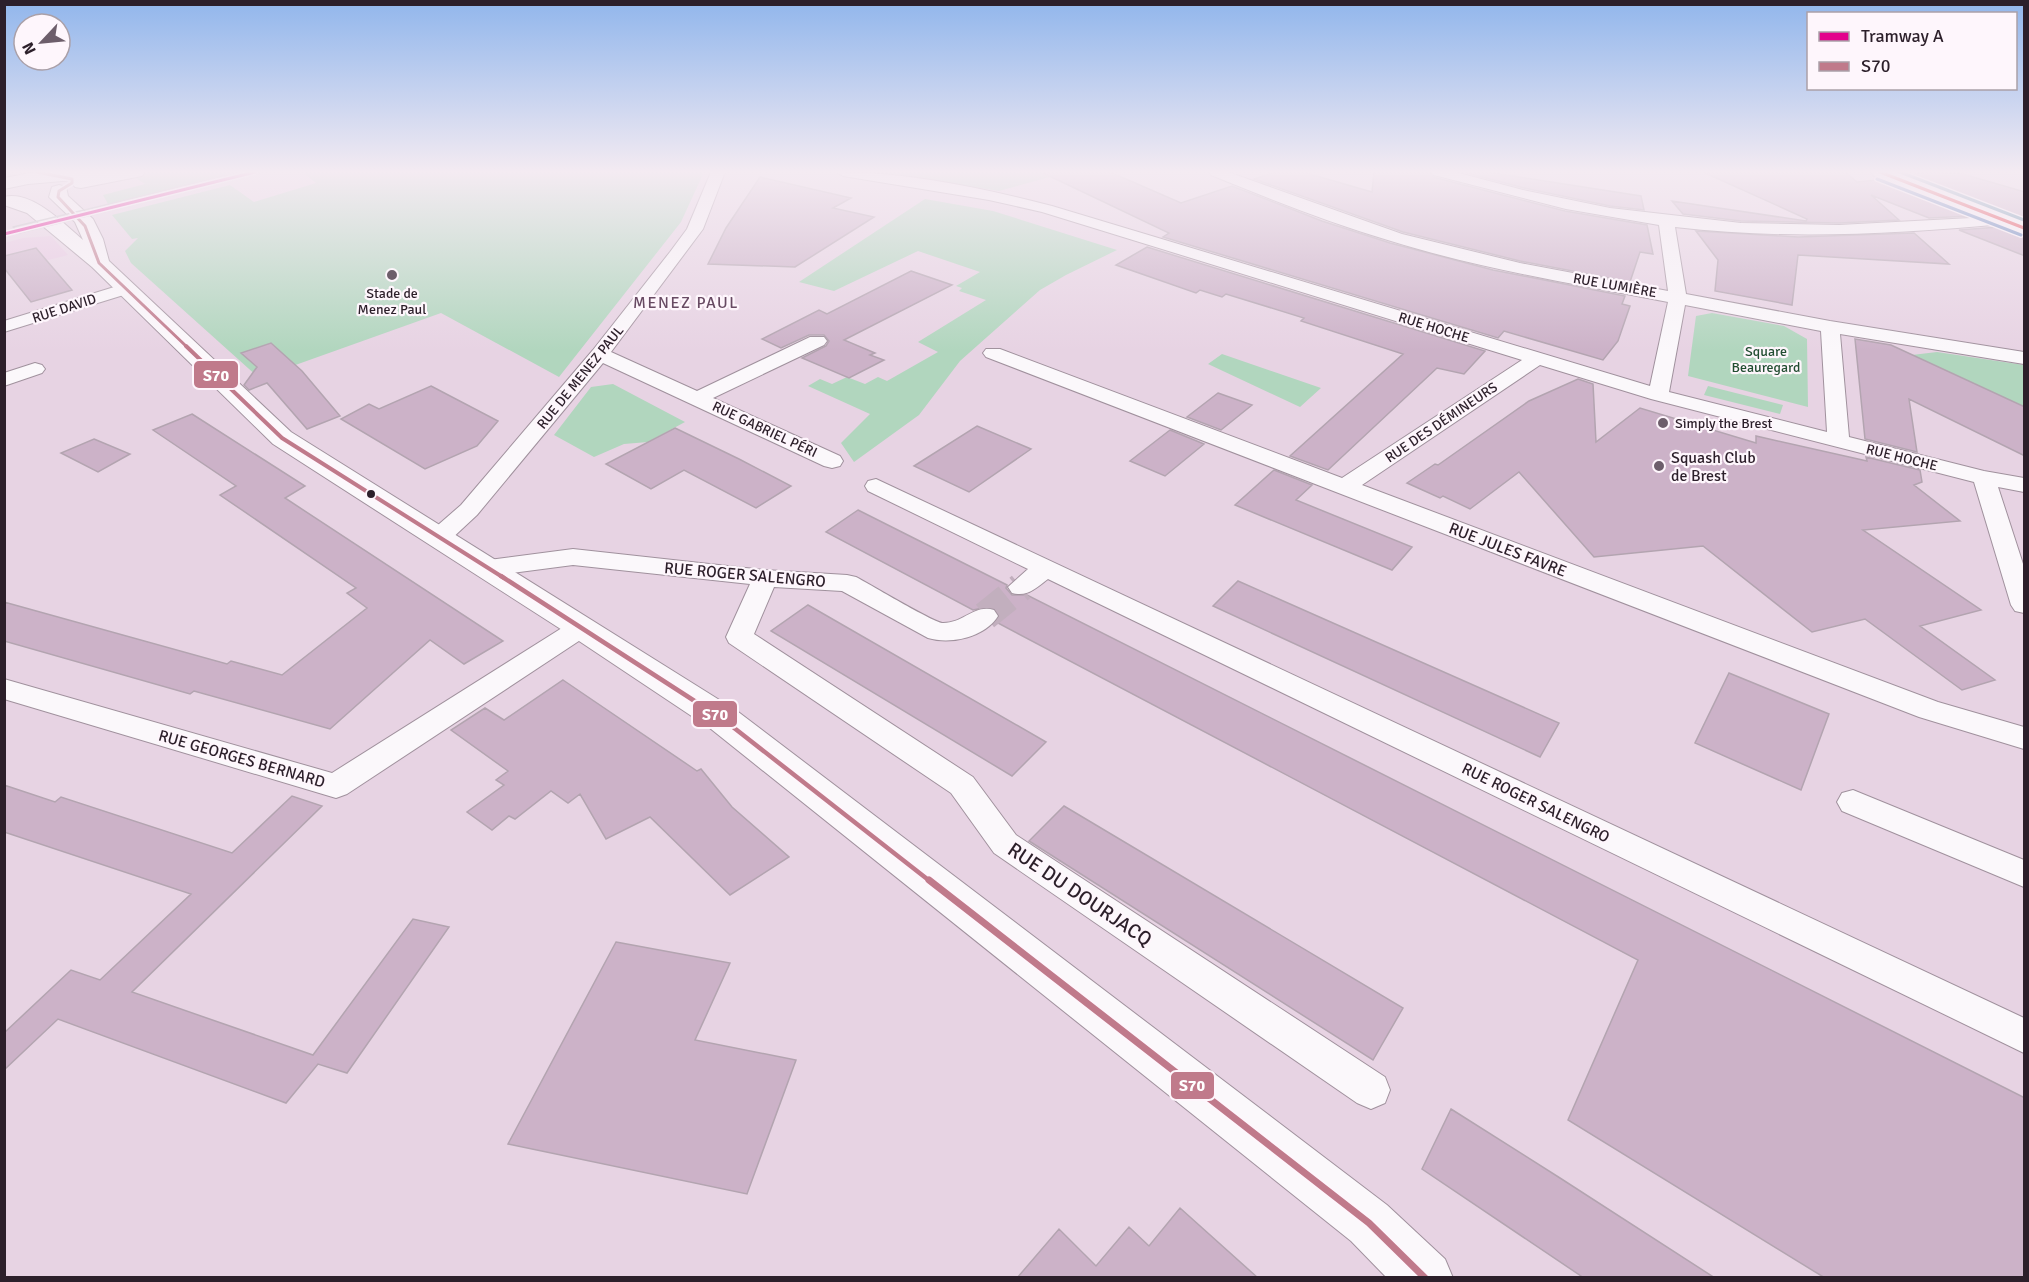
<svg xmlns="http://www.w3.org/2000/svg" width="2029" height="1282" font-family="Signika,sans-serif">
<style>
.built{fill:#e7c7e1}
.green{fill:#b1d6be}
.building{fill:#ccb2c8;stroke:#b3a4b0;stroke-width:1.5}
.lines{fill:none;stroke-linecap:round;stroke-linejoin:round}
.street-tunnel{stroke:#c2afbe;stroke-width:29;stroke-dasharray:29 14;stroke-linecap:butt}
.street-casing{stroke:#a0919d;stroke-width:2}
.secondary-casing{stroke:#a0919d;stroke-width:2}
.street{fill:#fbf8fb;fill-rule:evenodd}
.secondary{fill:#fbf8fb;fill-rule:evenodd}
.tram{stroke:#c3bfc3;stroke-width:1.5}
.bus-1-far3-casing{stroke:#fef6fc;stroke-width:6}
.bus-1-far2-casing{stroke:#fef6fc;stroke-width:8}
.bus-1-far1-casing{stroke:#fef6fc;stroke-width:9}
.bus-1-casing{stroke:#fef6fc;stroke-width:11}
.bus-2-casing{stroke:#fef6fc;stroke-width:6}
.bus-3-casing{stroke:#fef6fc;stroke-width:6}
.bus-4-casing{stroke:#fef6fc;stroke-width:6}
.bus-1-far3{stroke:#c07a8b;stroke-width:3}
.bus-1-far2{stroke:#c07a8b;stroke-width:4}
.bus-1-far1{stroke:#c07a8b;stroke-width:4.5}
.bus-1{stroke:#c07a8b;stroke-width:7}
.bus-2{stroke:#e62834;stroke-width:3}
.bus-3{stroke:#4c74b5;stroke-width:3}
.bus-4{stroke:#6191ad;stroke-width:3}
.tram-1-casing{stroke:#fef6fc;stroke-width:6}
.tram-1{stroke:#e3028c;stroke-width:3}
.poi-dot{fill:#6d5e6b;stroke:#fef6fc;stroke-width:2}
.bus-dot{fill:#2c1f2a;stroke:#fef6fc;stroke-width:2}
.labels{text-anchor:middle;stroke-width:4.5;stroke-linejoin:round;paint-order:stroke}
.far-street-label{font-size:14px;fill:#2c1f2a;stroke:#fef6fc}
.far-poi-label{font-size:14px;fill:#2c1f2a;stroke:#fef6fc}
.far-park-label{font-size:14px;fill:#214d31;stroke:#fef6fc}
.far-quarter-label{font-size:16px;letter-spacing:1.5px;fill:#684a63;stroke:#fef6fc}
.poi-label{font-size:16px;fill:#2c1f2a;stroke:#fef6fc;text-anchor:start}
.street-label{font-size:16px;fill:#2c1f2a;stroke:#fef6fc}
.near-street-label{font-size:20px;fill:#2c1f2a;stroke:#fef6fc}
.line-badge{stroke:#fef6fc;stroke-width:2}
.badge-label{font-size:16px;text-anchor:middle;font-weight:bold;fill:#fff}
</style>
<rect width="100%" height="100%" fill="#e7d3e3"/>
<path class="built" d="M51 236 68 255 5 271V243L23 238Z"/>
<path class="green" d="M148 172H239L108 204 103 195 145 184 131 175Z
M302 172H704L681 222 559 377 441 313 259 378 131 263 125 251 138 238 132 239 112 215 230 185 254 202 316 183Z
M878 172H1076L1057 175 999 191Z
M925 199 993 211 1117 250 1066 275 1040 290 960 361 919 415 854 462 841 443 870 414 808 386 820 379 832 384 847 377 865 384 878 377 887 381 938 352 918 342 986 300 959 291 962 288 956 286 980 272 918 251 834 291 799 282Z
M1712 313 1784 326 1807 339 1808 407 1688 376 1696 316Z
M1937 352 2024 365V407L1912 355Z
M1222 354 1321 388 1300 407 1208 364Z
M613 384 685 422 648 442 624 444 594 457 554 435 591 387Z
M1708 386 1783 405 1780 414 1704 395Z"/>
<path class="building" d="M1041 172H1110L1181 203 1232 186 1322 221 1390 243 1493 270 1625 296 1622 304 1630 306 1618 341 1603 360 1504 331 1498 338 1163 237 1169 233Z
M1276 172H1303L1372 192 1374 172H1430L1433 177 1565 211 1647 225 1653 254 1640 252 1630 282 1520 261 1403 232 1254 179Z
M1463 172H1487L1641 196 1644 210 1610 206 1524 188Z
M1703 172H1845L1857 182 1877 180 1971 216 1929 218 1871 195 1899 220 1839 223 1741 221 1683 214 1672 201 1806 221 1807 219Z
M1930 172 1963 174 2025 192V219L1910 175Z
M760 177 851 198 833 208 874 217 795 267 708 264 726 228Z
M1999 227 2025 236V256L1959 230Z
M1696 231 1798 237 1914 233 1949 264 1798 255 1792 305 1715 291 1718 260Z
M1147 247 1485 351 1464 374 1437 368 1328 470 1290 456 1403 354 1301 321 1304 318 1226 294 1222 297 1200 290 1196 293 1116 265Z
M36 248 47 261 72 290 31 302 4 268V256Z
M911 271 952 285 844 340 875 353 870 355 884 360 849 378 802 358 826 346 829 341 824 335H809L781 348 762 339 819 310 827 314Z
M1855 339 1891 345 2025 407V456L1909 399 1917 452 1865 439Z
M271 343 302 371 340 416 307 429 267 383 249 390 244 385 257 367 241 353Z
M1578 379 1593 384 1596 442 1640 408 1756 443V436L1867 461 1866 457 1920 470 1922 482 1914 485 1960 521 1863 530 1981 610 1920 626 1995 680 1962 690 1865 619 1812 632 1703 546 1594 557 1519 472 1470 509 1443 496 1440 498 1407 483 1435 464 1438 465 1529 401Z
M431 386 498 421 477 446 425 469 341 419 369 404 379 409Z
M1218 393 1252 405 1221 430 1187 417Z
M192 414 305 486 285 498 503 641 464 664 430 640 330 729 194 691 190 694 4 641V602L227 664 231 661 282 675 367 608 347 593 356 588 220 495 236 486 153 430Z
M977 426 1031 449 969 492 914 466Z
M675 428 739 459 791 486 756 508 684 470 651 489 606 464Z
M1170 430 1204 444 1165 476 1130 461Z
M94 439 130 454 98 472 61 453Z
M1274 470 1312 485 1296 500 1412 547 1392 570 1235 505Z
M858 510 1007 585 1006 588 1012 595H1027L2025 1098V1278H1825L1568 1120 1638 960 996 622 1000 616 994 608 987 607 973 610 826 532Z
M1238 581 1559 723 1540 757 1213 606Z
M808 605 1046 742 1012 776 771 631Z
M1729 673 1829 714 1801 790 1695 743Z
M563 680 697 771 701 769 732 807 789 857 730 895 650 817 606 839 580 794 568 803 551 791 515 819 509 816 492 830 467 812 504 785 496 780 508 771 451 730 485 708 504 720Z
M4 785 55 802 61 797 232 853 292 796 322 806 132 992 313 1055 413 919 449 927 347 1073 318 1064 286 1103 58 1019 4 1070V1033L71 970 100 980 191 894 4 832Z
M1064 806 1403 1008 1373 1060 1029 841Z
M616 942 730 963 695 1040 796 1060 747 1194 508 1144Z
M1451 1109 1560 1178 1715 1278H1584L1422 1169Z
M1180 1208 1258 1278H1017L1059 1229 1096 1266 1129 1227 1149 1246Z"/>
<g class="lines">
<path class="street-tunnel" d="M985 616 1021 587"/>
<g class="street-casing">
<path id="street" d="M711 172H725L703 229 611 352 697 391 810 337H824L827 341 824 345 713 398 840 456 843 461 840 466 832 468 824 466 603 363 477 515 448 542 439 544 430 542 427 537 430 532 461 505 593 350 670 252 687 229Z
M836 172C908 172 982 188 1052 206L1650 386 1668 302C1576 284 1481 269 1391 241 1330 223 1270 199 1211 175L1209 172H1228L1402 234 1520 263 1668 291 1659 225 1566 209 1434 175 1432 172H1455L1523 190 1610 208 1741 223 1839 225 2009 216 2011 219 2009 222 2003 224C1893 234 1784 240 1675 227L1686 294 1830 321 2024 352V364L1840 334 1849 437 1984 471 2024 478V492L1998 487 2024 567V613L2015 611 2011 605 1974 482 1651 399 1540 365 1362 485 1938 702 2024 727V749L1919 717 986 357 983 353 986 349H1000L1342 478 1522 360 1042 212 989 200 843 176ZM1685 305 1821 331 1827 432 1669 392Z
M124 284 130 285 133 289 130 293 4 332V321Z
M35 363 42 365 45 369 42 373 4 386V373Z
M876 479 2024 1018V1053L1048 579C1036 588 1028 597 1012 593L1008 587 1028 569 868 491 865 486 868 481Z
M573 549 765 570 847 575 856 577C871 585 931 621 942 623 963 624 974 604 994 610L998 616C985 637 951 645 928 638L842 591 774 587 754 634 973 777 1016 835 1385 1077 1390 1090 1385 1103 1371 1109 1357 1103 994 853 951 793 729 643 726 637 750 584 573 565 489 576 480 574 476 568 480 562 489 560Z
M582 618 591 621 595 627 591 633 347 794 336 798 4 699V679L332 773 573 621Z
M1853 790 2024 860V887L1842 811 1837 802 1842 793Z"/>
</g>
<g class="secondary-casing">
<path id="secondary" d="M36 172H145L142 176 81 188 75 187 72 183 74 180 28 184 4 189V178Z
M1871 172H1896L2024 221V234L1874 176Z
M59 185 66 187 68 196 93 219 103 239 109 261 291 432 737 711 1387 1205 1445 1259 1453 1278H1387L1351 1241 711 729 570 635 273 444 92 267 27 213 4 205V197C32 190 64 224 83 240L75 222 49 197 52 187Z"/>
</g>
<use href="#street" class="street"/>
<use href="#secondary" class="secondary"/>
<path class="tram" d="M239 172 97 207 103 212 264 172
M97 207 103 212 19 233 13 227Z"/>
<g class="bus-1-far3-casing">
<path id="bus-1-far3" d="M37 172 72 179V183L59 191 58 197 85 226 99 263 187 347"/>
</g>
<g class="bus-1-far2-casing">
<path id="bus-1-far2" d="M186 346 282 438 504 578"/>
</g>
<g class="bus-1-far1-casing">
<path id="bus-1-far1" d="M501 576 724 720 931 882"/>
</g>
<g class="bus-1-casing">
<path id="bus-1" d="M929 880 1369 1223 1425 1278"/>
</g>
<g class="bus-2-casing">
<path id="bus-2" d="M1880 172 2024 228"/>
</g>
<g class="bus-3-casing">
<path id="bus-3" d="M1877 179 2021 235"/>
</g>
<g class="bus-4-casing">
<path id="bus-4" d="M1900 172 2024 220"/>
</g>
<use href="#bus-1-far3" class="bus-1-far3"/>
<use href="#bus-1-far2" class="bus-1-far2"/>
<use href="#bus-1-far1" class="bus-1-far1"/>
<use href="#bus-1" class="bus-1"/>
<use href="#bus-2" class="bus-2"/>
<use href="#bus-3" class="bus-3"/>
<use href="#bus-4" class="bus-4"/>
<g class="tram-1-casing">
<path id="tram-1" d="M4 234 255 172"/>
</g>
<use href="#tram-1" class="tram-1"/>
</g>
<linearGradient id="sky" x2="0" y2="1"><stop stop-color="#91b6ec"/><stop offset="0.49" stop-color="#f4ebf2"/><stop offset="1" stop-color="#f4ebf2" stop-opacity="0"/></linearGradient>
<rect width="2029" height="351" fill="url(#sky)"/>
<g class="poi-dot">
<circle cx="392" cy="275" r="6"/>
<circle cx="1663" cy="423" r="6"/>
<circle cx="1659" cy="466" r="6"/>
</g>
<circle class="bus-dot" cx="371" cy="494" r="5"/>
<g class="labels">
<g class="far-street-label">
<text transform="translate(1615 285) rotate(10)" y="5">RUE LUMIÈRE</text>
<text transform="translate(64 308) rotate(-18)" y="5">RUE DAVID</text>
<text transform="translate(1434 327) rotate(17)" y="5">RUE HOCHE</text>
<text transform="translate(580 377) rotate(-51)" y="5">RUE DE MENEZ PAUL</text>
<text transform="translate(1441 422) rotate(-34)" y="5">RUE DES DÉMINEURS</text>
<text transform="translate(765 429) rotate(25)" y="5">RUE GABRIEL PÉRI</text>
<text transform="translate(1902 457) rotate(14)" y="5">RUE HOCHE</text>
</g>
<g class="far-poi-label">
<text x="392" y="298">Stade de<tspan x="392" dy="16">Menez Paul</tspan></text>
<text x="1675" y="428" text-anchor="start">Simply the Brest</text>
</g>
<g class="far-park-label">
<text x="1766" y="356">Square<tspan x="1766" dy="16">Beauregard</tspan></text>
</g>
<g class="far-quarter-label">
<text x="686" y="308">MENEZ PAUL</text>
</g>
<g class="poi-label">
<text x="1671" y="463">Squash Club<tspan x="1671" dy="18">de Brest</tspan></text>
</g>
<g class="street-label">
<text transform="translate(1508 549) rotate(21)" y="6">RUE JULES FAVRE</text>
<text transform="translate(745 574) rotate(5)" y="6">RUE ROGER SALENGRO</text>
<text transform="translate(242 758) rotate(16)" y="6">RUE GEORGES BERNARD</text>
<text transform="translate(1536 802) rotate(26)" y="6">RUE ROGER SALENGRO</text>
</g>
<g class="near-street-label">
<text transform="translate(1080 894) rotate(34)" y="7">RUE DU DOURJACQ</text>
</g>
</g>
<g class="line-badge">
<rect x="193" y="360" width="46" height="29" rx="6" fill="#c07a8b"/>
<rect x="692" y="700" width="46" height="28" rx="6" fill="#c07a8b"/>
<rect x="1170" y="1071" width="45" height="29" rx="6" fill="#c07a8b"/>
</g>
<g class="badge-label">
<text x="216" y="381">S70</text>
<text x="715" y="720">S70</text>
<text x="1192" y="1091">S70</text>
</g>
<rect width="2029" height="1282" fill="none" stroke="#2c1f2a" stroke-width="12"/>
<rect x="1807" y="12" width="210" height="78" fill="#fef6fc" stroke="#aaa0a8" stroke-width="1.5"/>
<rect x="1819" y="32" width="30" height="9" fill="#e3028c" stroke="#aaa0a8" stroke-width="1.5"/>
<text x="1861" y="42" font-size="18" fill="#2c1f2a">Tramway A</text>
<rect x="1819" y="62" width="30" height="9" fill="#c07a8b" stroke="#aaa0a8" stroke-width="1.5"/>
<text x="1861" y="72" font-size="18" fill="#2c1f2a">S70</text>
<g transform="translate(42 42) rotate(244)"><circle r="28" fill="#fef6fc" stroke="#aaa0a8" stroke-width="1.5"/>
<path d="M0-4.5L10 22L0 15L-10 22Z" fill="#6d5e6b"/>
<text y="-9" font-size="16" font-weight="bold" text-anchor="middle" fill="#2c1f2a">N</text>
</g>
</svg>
